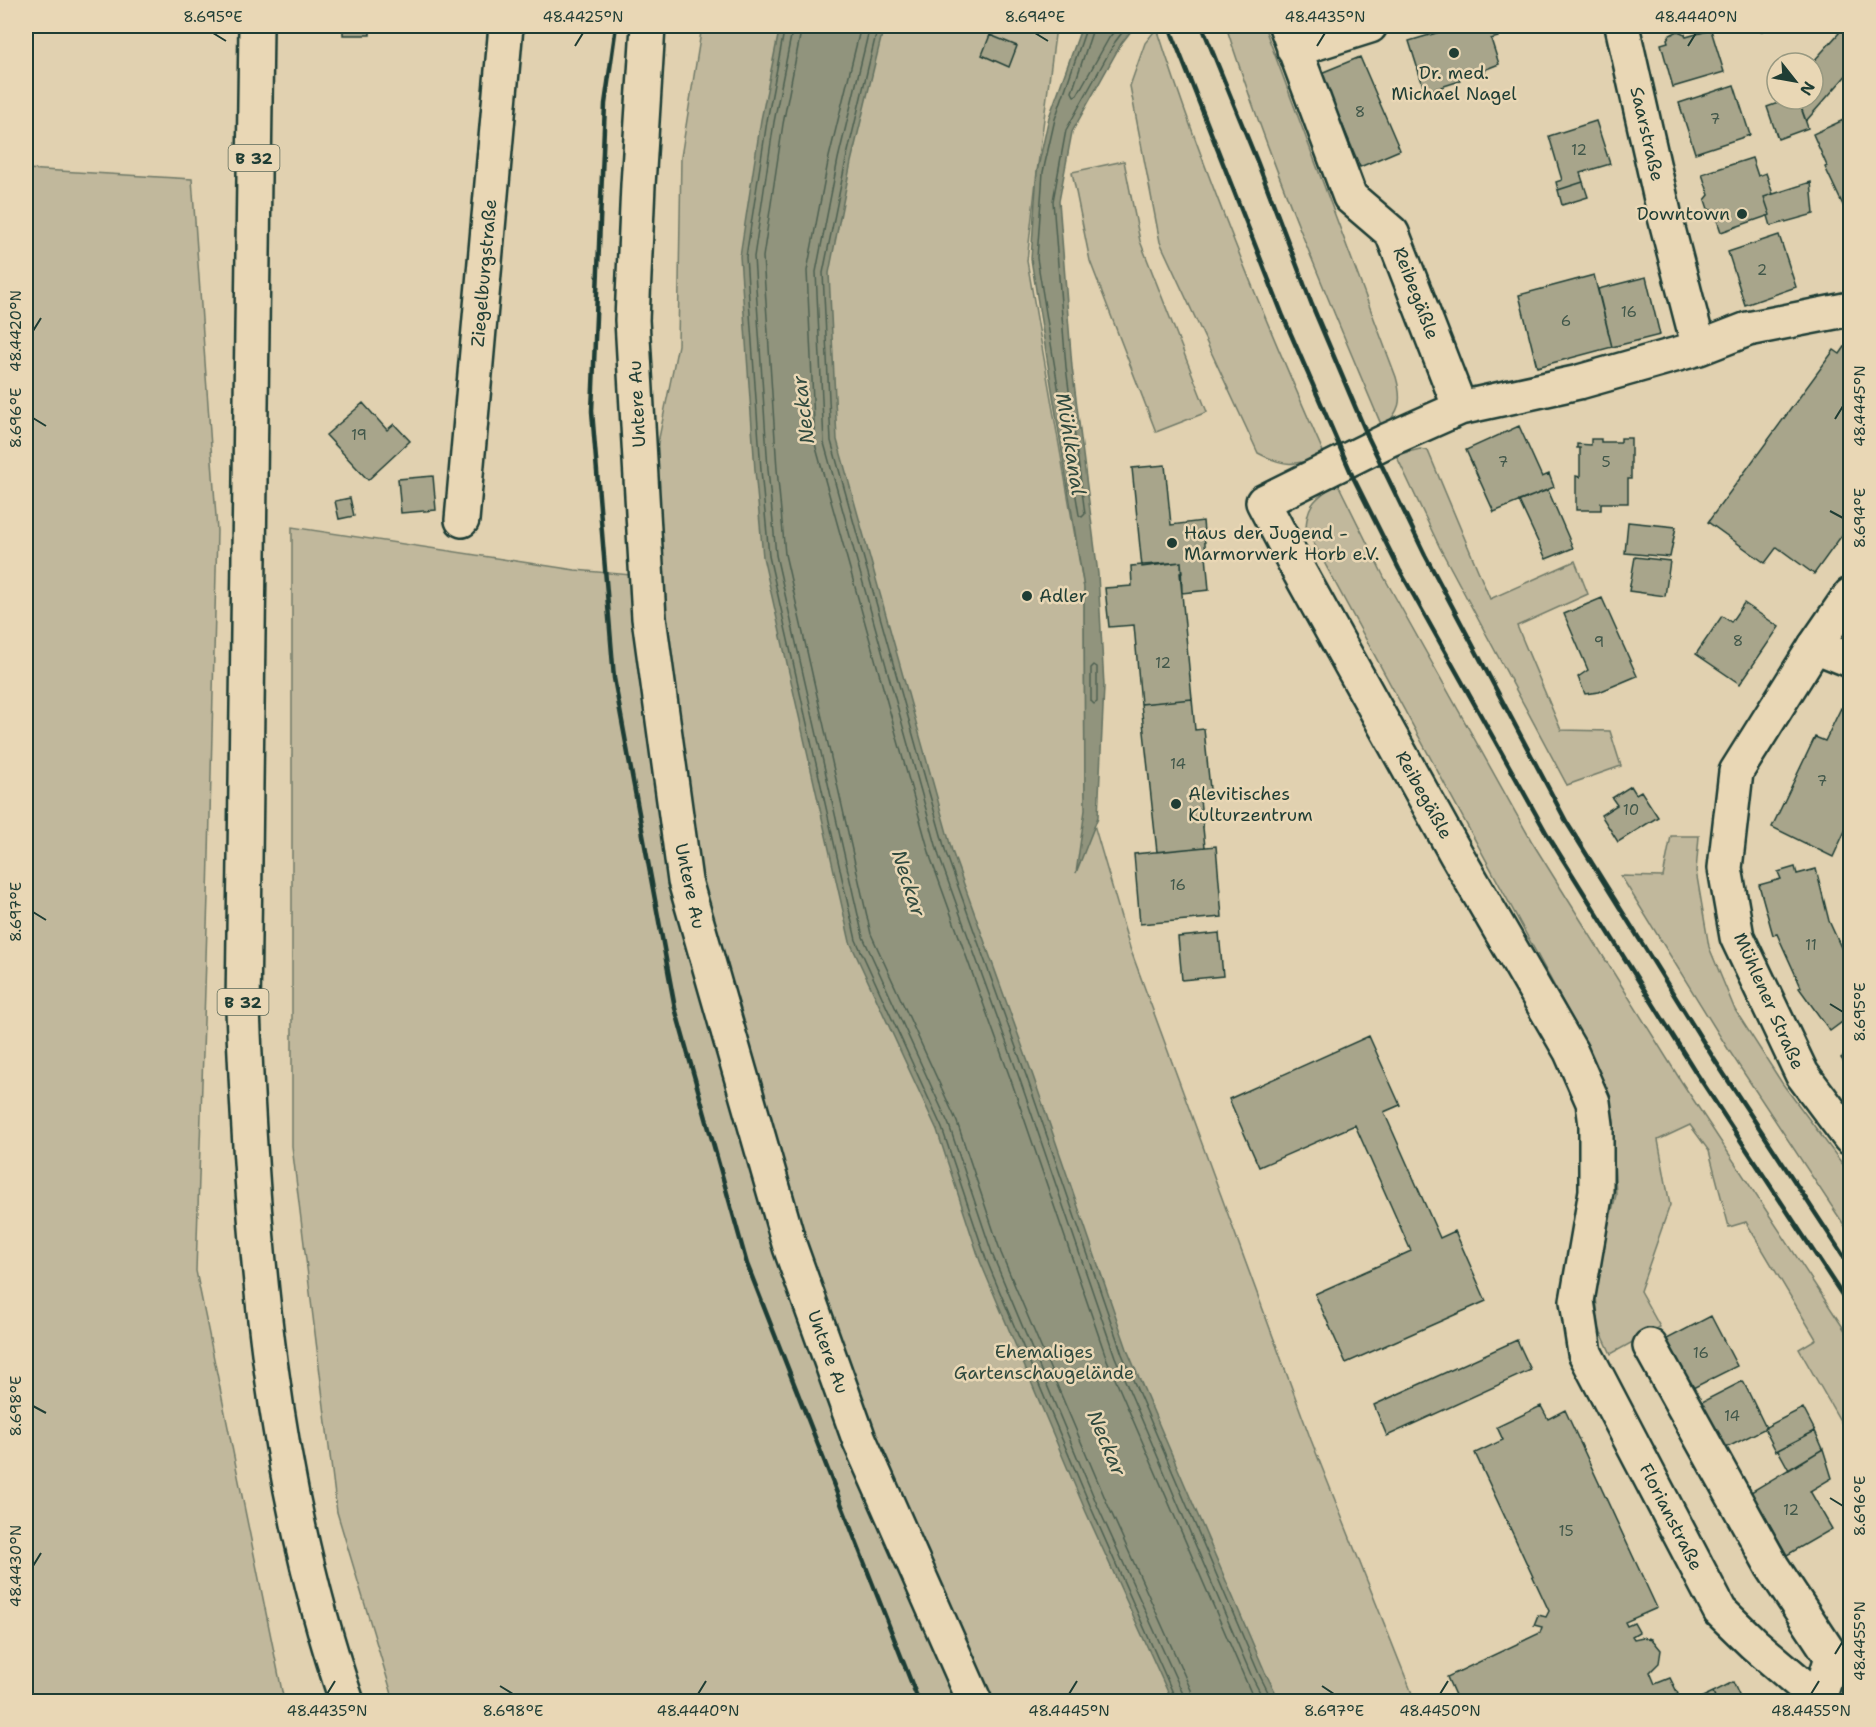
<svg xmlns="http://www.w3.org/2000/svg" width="1876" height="1727" font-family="'Shantell Sans',sans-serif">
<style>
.green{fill:#c1b89c;stroke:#707a68;stroke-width:1.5}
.water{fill:#91947d;stroke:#637160;stroke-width:1.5}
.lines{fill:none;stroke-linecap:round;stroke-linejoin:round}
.shore{stroke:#4d6051;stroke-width:1.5}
.building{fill:#a8a58b;stroke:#1f3d34;stroke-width:1.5}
.minor-casing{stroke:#1f3d34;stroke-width:38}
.major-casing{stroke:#1f3d34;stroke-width:38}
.minor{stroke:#e9d7b5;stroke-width:33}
.major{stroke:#e9d7b5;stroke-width:33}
.rail{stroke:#1f3d34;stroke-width:4.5}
.ticks{fill:none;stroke:#1f3d34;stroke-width:2}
.poi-dot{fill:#1f3d34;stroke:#e9d7b5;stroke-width:2}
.labels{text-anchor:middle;stroke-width:5;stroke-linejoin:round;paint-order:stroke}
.number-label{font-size:15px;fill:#41574a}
.shield{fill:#e9d7b5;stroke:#5c6b5b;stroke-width:1.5}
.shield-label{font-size:16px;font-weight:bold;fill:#1f3d34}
.poi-label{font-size:18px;fill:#1f3d34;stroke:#e9d7b5;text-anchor:start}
.street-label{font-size:18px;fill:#1f3d34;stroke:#e9d7b5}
.park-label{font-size:18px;fill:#2f493e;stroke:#e9d7b5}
.water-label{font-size:20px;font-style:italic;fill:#304a3f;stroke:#e9d7b5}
.neatline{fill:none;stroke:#1f3d34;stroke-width:2}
.ticks-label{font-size:15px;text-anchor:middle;fill:#1f3d34}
</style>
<rect width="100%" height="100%" fill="#e1d1b0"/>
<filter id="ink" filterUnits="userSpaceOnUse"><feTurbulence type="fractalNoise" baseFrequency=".0167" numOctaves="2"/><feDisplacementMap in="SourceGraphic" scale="12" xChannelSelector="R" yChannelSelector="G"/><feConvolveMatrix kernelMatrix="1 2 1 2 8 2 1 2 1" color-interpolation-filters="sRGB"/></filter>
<g filter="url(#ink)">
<path class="green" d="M702 26H1060L1055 35 1037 172 1027 261 1084 588 1085 794 1130 948 1311 1440 1415 1701H394L337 1512 292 1146V527L575 570 631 575 678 345 681 157Z
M1226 26H1264L1396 377C1403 402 1400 410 1383 429 1327 297 1270 163 1226 26Z
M1157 28C1204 174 1263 316 1325 456 1294 465 1287 468 1258 453L1160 242 1130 86 1145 43Z
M1124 161 1140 241 1207 412 1156 432 1090 261 1072 172Z
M26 169 192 179 217 531 208 895 196 1271 284 1701H26Z
M1420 449 1428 451 1490 599 1575 561 1588 594 1517 626 1561 730 1610 731 1621 766 1567 785 1440 548 1396 455Z
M1337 482 1384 577 1532 842 1681 1081 1850 1338V1438L1799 1349 1816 1339 1746 1222 1729 1227 1709 1151 1690 1125 1658 1140 1670 1205 1640 1291 1660 1327 1611 1354 1599 1328 1596 1297 1602 1250 1616 1195 1612 1124 1607 1097 1587 1046 1306 529C1307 501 1317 499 1337 482Z
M1671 836H1699L1696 871 1709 947 1735 1010 1782 1083 1850 1174V1234L1728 1049 1621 876 1663 877Z"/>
<path class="water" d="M780 26H884L851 162 829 273 837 440 952 851 1033 1076 1128 1352 1265 1672 1280 1701H1172L1086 1512 980 1261 937 1130 850 942 763 557 755 470 740 256 761 120Z
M1082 26H1135L1121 44 1072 132 1059 201 1072 367 1098 574 1104 686 1098 817 1076 873 1085 810 1084 588 1031 259 1037 172 1049 117Z"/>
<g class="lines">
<path class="shore" d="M785 26 767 121 746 257 761 470 769 556 856 940 942 1128 986 1259 1092 1510 1177 1702
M793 26 774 122 754 257 768 469 776 555 863 937 949 1125 993 1256 1098 1507 1183 1694 1184 1702
M802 26 783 124 763 257 777 469 785 554 871 934 957 1122 1001 1253 1107 1503 1191 1690 1193 1702
M861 26 829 157 807 271 815 444 931 859 1012 1083 1107 1360 1255 1702
M870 26 838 159 816 272 824 443 939 856 1020 1080 1115 1357 1252 1677 1265 1702
M878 26 846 160 823 273 831 441 946 853 1027 1078 1122 1354 1259 1674 1273 1702
M1087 26 1055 119 1043 172 1037 258 1079 515 1082 517 1085 514 1066 367 1053 201 1066 130 1115 42 1127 26
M1094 26 1072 92 1074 96 1077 95 1109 38 1118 26
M1094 665 1097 667V702L1094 704 1091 701V668Z"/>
</g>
<path class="building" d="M343 26H370V35H343Z
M1460 26H1495L1498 37 1491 39 1499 64 1484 70 1485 73 1475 76 1474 73 1459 77 1460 81 1425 92 1409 41Z
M1750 26H1765L1762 31Z
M1834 26H1850V71L1806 121 1798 99H1813L1812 63 1839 33 1832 28Z
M1711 30 1724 72 1673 87 1661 44 1668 42 1667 39 1670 35 1678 31 1685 34 1686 37Z
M990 35 1017 46 1009 67 982 55Z
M1360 57 1400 150 1360 167 1321 73Z
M1734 85 1750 135 1695 153 1679 103Z
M1789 99H1798L1808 128 1778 139 1767 107Z
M1850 117V220L1825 167 1827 166 1813 134Z
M1596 121 1610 164 1580 173 1583 182 1558 190 1556 182 1562 180 1549 136Z
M1752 158 1758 176 1766 173 1773 194 1764 197 1770 215 1721 232 1714 211 1708 209 1705 200 1709 195 1702 174Z
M1583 182 1588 197 1562 205 1558 190Z
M1811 182 1814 214 1771 226 1768 216 1770 215 1764 197Z
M1779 235 1796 287 1745 305 1728 252Z
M1594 275 1612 347 1537 367 1519 295Z
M1646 277 1660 335 1612 347 1598 289Z
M1849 341 1850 524 1814 574 1777 547 1765 563 1708 522 1834 350 1840 354Z
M363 403 387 430 394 424 410 441 368 480 326 435Z
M1519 426 1542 477 1549 474 1554 487 1494 512 1466 450Z
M1621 438H1631V479H1628V503H1601V510H1576V476L1580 477V448H1577V444L1591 445V439H1601V442H1621Z
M1165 465 1171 525 1203 521 1209 590 1182 593 1181 562 1142 567 1132 468Z
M433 476 436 510 401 513 398 479Z
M1548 490 1573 548 1546 559 1519 501Z
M350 498 354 516 339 519 335 501Z
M1628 522 1676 527 1670 557 1625 553Z
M1635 557 1670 561 1665 596 1629 591Z
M1181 562 1182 573H1180L1192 699 1141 704 1134 625 1109 627 1105 588 1132 586 1131 566Z
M1602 598 1637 676 1599 692 1585 694 1578 677 1588 670 1564 614Z
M1744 603 1779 627 1740 684 1696 654 1722 616 1731 622Z
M1192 699 1195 730 1204 729 1211 799H1200L1205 847 1157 852 1141 704Z
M1841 708 1850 713V820L1833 857 1772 827 1815 737 1825 741Z
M1631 786 1636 794 1641 791 1658 817 1618 842 1601 815 1617 805 1612 798Z
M1216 846 1222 917 1140 924 1134 854Z
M1795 867 1797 874 1816 869 1829 921 1845 956 1850 963V1019L1849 1017 1830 1031 1799 988 1801 987 1777 934 1773 935 1759 885 1781 879 1778 872Z
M1219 933 1223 976 1182 980 1178 937Z
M1369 1036 1400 1105 1384 1112 1440 1238 1455 1231 1486 1301 1346 1363 1315 1294 1411 1251 1355 1125 1259 1167 1229 1099Z
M1850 1052V1071L1841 1058Z
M1711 1316 1737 1366 1691 1389 1665 1340Z
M1517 1340 1531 1370 1387 1436 1374 1405Z
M1743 1381 1766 1428 1722 1450 1698 1404Z
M1541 1406 1548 1419 1565 1410 1657 1608 1625 1622 1627 1626 1634 1623 1639 1632 1632 1636 1634 1639 1643 1637 1652 1639 1661 1650 1659 1663 1650 1672 1655 1684 1670 1678 1678 1694 1663 1702H1626L1624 1697 1619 1699 1620 1702H1458L1447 1677 1540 1633 1542 1627 1534 1625 1538 1615 1546 1617 1549 1611 1475 1453 1503 1440 1497 1427Z
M1803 1408 1815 1431 1776 1451 1764 1428Z
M1815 1431 1823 1449 1789 1470 1778 1450Z
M1823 1449 1832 1478 1810 1491 1832 1529 1787 1555 1751 1492Z
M1733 1682 1742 1702H1717L1713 1692Z
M1713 1692 1717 1702H1692Z"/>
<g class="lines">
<g class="minor-casing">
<path id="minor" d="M648 26 638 185 632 320 649 618 685 881 790 1247 859 1439 975 1702
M1286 26 1350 197 1392 233 1460 408
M1622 26 1665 217 1699 348
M1294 50 1370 26
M462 520 506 26
M1815 646 1850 660
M1650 1346 1772 1566 1832 1657 1819 1699
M1822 1702 1754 1644 1720 1611 1585 1353 1577 1301 1596 1191V1125L1593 1102 1571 1052 1456 854 1300 573 1263 502 1388 440 1460 408 1579 382 1699 348 1748 329 1850 309"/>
</g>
<g class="major-casing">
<path id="major" d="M256 26 243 1010C253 1244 270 1478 347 1702
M1850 595 1815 646 1736 772 1725 868 1737 937 1802 1074 1850 1138"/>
</g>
<use href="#minor" class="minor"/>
<use href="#major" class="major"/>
<path class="rail" d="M616 26 605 104 592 411 614 678 675 1008 747 1264 919 1702
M1169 26 1283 316 1352 475 1399 569 1547 834 1695 1071 1850 1307
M1202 26 1257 161 1312 305 1368 437 1425 555 1567 823 1714 1059 1850 1266"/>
</g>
</g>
<path class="ticks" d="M213 33 226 41M1035 33 1048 41M575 46 583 33M1317 46 1325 33M1688 46 1696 33M33 331 41 318M33 418 46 426M1835 419 1843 406M1830 511 1843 518M33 912 46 920M1830 1004 1843 1012M33 1406 46 1413M1830 1498 1843 1506M33 1566 41 1553M1835 1654 1843 1641M500 1686 513 1694M1322 1686 1334 1694M327 1694 335 1681M698 1694 706 1681M1069 1694 1077 1681M1440 1694 1448 1681M1811 1694 1819 1681"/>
<g class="poi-dot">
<circle cx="1454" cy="53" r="6"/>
<circle cx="1742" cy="214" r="6"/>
<circle cx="1172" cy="543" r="6"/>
<circle cx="1027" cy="596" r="6"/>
<circle cx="1176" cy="804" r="6"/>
</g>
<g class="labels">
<g class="number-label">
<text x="1360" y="117">8</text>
<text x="1715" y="124">7</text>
<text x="1579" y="155">12</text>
<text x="1762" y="275">2</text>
<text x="1629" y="317">16</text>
<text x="1566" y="326">6</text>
<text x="359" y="440">19</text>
<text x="1503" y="467">7</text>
<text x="1606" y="467">5</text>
<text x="1738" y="646">8</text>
<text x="1599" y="647">9</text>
<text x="1163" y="668">12</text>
<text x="1178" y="769">14</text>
<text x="1822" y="786">7</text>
<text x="1631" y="815">10</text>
<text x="1178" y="890">16</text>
<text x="1811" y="950">11</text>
<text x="1701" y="1358">16</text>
<text x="1732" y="1421">14</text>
<text x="1791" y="1515">12</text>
<text x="1566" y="1536">15</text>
</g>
<g class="shield">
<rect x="228.5" y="145" width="51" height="26" rx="4.5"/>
<rect x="217.5" y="989" width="51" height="26" rx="4.5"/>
</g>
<g class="shield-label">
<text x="254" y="164">B 32</text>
<text x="243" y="1008">B 32</text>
</g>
<g class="poi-label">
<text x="1454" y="79" text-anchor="middle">Dr. med.<tspan x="1454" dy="21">Michael Nagel</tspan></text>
<text x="1730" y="220" text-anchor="end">Downtown</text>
<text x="1184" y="539">Haus der Jugend -<tspan x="1184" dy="21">Marmorwerk Horb e.V.</tspan></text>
<text x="1039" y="602">Adler</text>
<text x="1188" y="800">Alevitisches<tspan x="1188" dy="21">Kulturzentrum</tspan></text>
</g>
<g class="street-label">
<text transform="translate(1647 134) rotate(77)" y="6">Saarstraße</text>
<text transform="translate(484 273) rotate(-85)" y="6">Ziegelburgstraße</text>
<text transform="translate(1416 293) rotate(69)" y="6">Reibegäßle</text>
<text transform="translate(637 404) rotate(-93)" y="6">Untere Au</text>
<text transform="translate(1424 795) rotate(61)" y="6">Reibegäßle</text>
<text transform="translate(690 886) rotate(78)" y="6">Untere Au</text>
<text transform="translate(1769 1001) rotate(66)" y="6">Mühlener Straße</text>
<text transform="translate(828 1352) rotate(70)" y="6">Untere Au</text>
<text transform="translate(1671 1517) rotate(63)" y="6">Florianstraße</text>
</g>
<g class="park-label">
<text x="1044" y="1358">Ehemaliges<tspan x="1044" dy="21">Gartenschaugelände</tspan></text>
</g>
<g class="water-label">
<text transform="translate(803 410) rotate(-97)" y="7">Neckar</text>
<text transform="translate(1071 444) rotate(81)" y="7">Mühlkanal</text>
<text transform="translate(909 883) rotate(72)" y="7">Neckar</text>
<text transform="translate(1107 1443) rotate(67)" y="7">Neckar</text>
</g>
</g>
<rect width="1876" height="1727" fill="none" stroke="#e9d7b5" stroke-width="66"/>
<g transform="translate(1795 81) rotate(121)"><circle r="28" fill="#e9d7b5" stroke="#989981" stroke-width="1.5"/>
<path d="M0-4.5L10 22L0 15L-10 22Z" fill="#1f3d34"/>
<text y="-9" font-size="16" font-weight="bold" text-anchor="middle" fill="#1f3d34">N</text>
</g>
<rect x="33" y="33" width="1810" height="1661" class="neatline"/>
<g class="ticks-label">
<text x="213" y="22">8.695°E</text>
<text x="583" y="22">48.4425°N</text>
<text x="1035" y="22">8.694°E</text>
<text x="1325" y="22">48.4435°N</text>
<text x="1696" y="22">48.4440°N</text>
<text transform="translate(16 331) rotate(-90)" y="5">48.4420°N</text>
<text transform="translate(1860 406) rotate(-90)" y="5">48.4445°N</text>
<text transform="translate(16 418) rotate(-90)" y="5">8.696°E</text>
<text transform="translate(1860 518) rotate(-90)" y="5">8.694°E</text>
<text transform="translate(16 912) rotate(-90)" y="5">8.697°E</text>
<text transform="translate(1860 1012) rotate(-90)" y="5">8.695°E</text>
<text transform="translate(16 1406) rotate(-90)" y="5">8.698°E</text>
<text transform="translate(1860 1506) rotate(-90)" y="5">8.696°E</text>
<text transform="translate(16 1566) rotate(-90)" y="5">48.4430°N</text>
<text transform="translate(1860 1641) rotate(-90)" y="5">48.4455°N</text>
<text x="327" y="1716">48.4435°N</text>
<text x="513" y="1716">8.698°E</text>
<text x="698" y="1716">48.4440°N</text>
<text x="1069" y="1716">48.4445°N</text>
<text x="1334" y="1716">8.697°E</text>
<text x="1440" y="1716">48.4450°N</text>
<text x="1811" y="1716">48.4455°N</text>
</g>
</svg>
